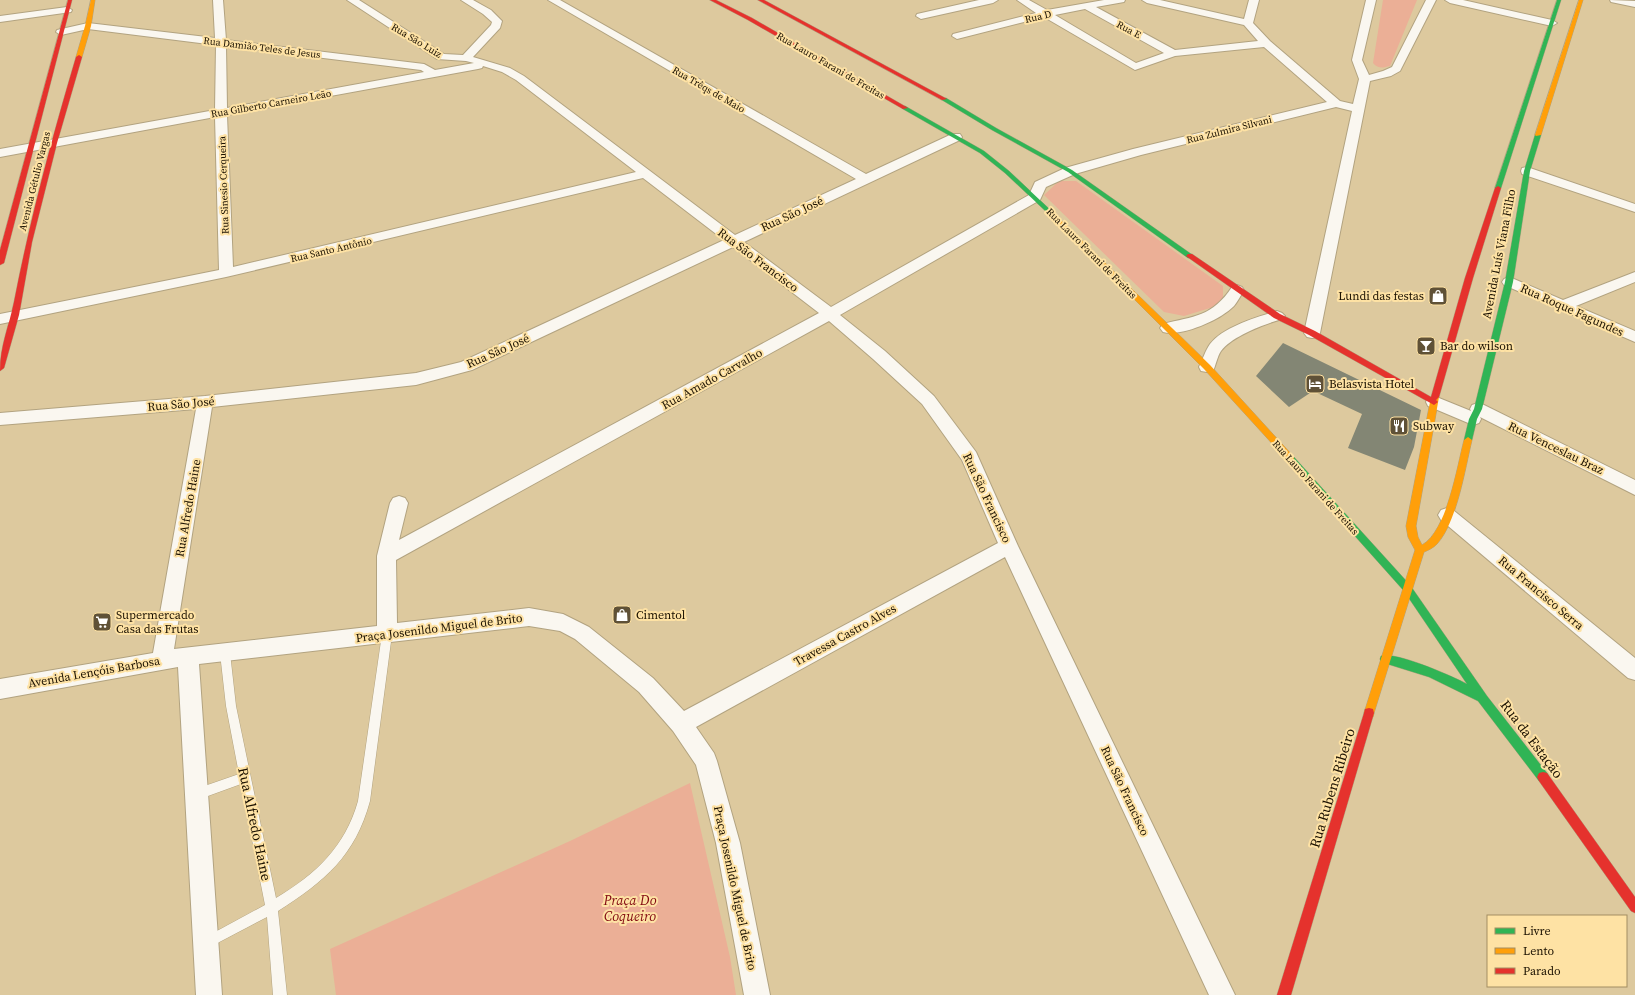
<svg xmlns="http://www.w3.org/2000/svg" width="1635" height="995" font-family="'Source Serif 4',serif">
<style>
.green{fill:#ebaf96}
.building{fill:#838674}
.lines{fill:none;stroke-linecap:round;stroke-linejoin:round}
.lane-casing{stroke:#b2a380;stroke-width:1}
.street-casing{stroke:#b2a380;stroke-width:2}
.fast-casing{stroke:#b2a380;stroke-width:1}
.slow-casing{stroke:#b2a380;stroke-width:1}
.jam-casing{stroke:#b2a380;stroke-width:1}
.lane{fill:#faf7f0;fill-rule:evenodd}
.street{fill:#faf7f0;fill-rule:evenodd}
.fast{fill:#30b455;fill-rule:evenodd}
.slow{fill:#ff9f0a;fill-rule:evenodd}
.jam{fill:#e5322d;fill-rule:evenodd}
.labels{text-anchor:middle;stroke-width:4;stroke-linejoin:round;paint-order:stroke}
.far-street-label{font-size:10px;fill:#1b1100;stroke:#fee2a4}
.street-label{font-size:12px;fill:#1b1100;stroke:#fee2a4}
.poi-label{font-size:12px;fill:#1b1100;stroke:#fee2a4;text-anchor:start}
.near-street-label{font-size:14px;fill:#1b1100;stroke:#fee2a4}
.near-park-label{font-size:14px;font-style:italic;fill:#820810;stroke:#fee2a4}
</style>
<rect width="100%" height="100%" fill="#ddc99e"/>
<path class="green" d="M1383 0H1417L1390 66C1383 68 1378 69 1373 63Z
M1059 181H1076L1223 286V304L1184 316 1164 312 1044 195Z
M690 783 730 957 736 995H336L330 949 570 841Z"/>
<path class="building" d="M1283 343 1421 410 1414 447 1405 470 1348 448 1362 414 1313 391 1289 407 1256 376Z"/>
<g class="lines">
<g class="lane-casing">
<path id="lane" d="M387 630 391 631 392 634 370 801C355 856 325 881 278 911L287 995H273L267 917 208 948 204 946 202 942 204 938 265 905 241 784 197 800 193 798 191 794 193 790 239 774 226 706 220 653 221 650 225 648 229 650 230 653 236 706 276 898C316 874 345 847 358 801L382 634 383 631Z"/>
</g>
<g class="street-casing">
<path id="street" d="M213 0H223L226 40 424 64 435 70 474 63 466 61 437 59 347 0H359L444 54 463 55 491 25 492 22 483 14 461 0H473L491 10 502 21 500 28 473 57 510 68 524 76 735 235 856 179 548 0H560L866 174 952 134H960L962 137 960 140 744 242 831 307 1029 195 1035 182 1065 168 1133 149 1327 102 1264 47 1175 56 1135 70 1044 17 957 39 952 36 953 34 1036 13 1017 0H1029L1047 10 1104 0H1125L1124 2 1096 7 1175 50 1258 41 1244 25 1147 3 1142 0H1160L1244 19 1249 0H1259L1253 23 1270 41 1340 101 1353 104 1359 79 1352 60 1366 0H1376L1362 60 1369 75 1383 71 1392 67 1426 0H1436L1400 71 1391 76 1370 81 1320 333 1317 337 1312 338 1307 337 1304 333 1352 111 1336 107 1141 155 1075 174 1046 187 1040 200 840 315 885 351 934 396 976 452 1018 546 1235 995H1209L1005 557 696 727 714 753 717 761 740 843 770 995H744L716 843 696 765 673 731 639 692 575 639 560 631 529 626 199 664 222 995H196L178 667 0 699V679L153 653 196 409 0 425V413L205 396 416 373 461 362 724 240 643 178 226 277 0 324V314L219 270 215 117 0 157V149L215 110 216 45 88 29 61 35 56 32 57 30 88 23 215 38ZM1085 9 1164 53 1136 63 1055 15ZM226 46 421 70 424 72 227 108ZM483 66 502 72 516 80 636 172 233 267 227 115 478 69 482 68ZM733 247 819 313 399 540 408 503 405 498 399 496 393 498 390 503 377 556V626L174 649 212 407 416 385 472 370ZM829 321 873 359 922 404 962 460 998 543 684 711 653 678 589 627 563 614 529 608 397 623 396 560Z
M979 0H998L993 3 921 19 916 16 917 14Z
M1445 0H1463L1552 20 1557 23 1552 26 1450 3Z
M1610 0 1635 1V7L1611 2Z
M67 7 72 10 71 12 0 22V16Z
M1527 167 1635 204V212L1522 174 1521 171 1522 168Z
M1635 272V282L1576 306 1635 331V342L1504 285 1502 282 1504 279 1509 277 1514 279 1563 300Z
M1237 285 1242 287 1244 290C1241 295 1238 301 1234 306 1220 320 1182 337 1163 332L1160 328 1163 324C1194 316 1212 317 1232 287Z
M1277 311 1282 313 1285 316 1282 319C1265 324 1232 336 1221 351 1217 357 1216 365 1213 371L1207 372 1201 371 1199 367C1203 359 1205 351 1210 344 1223 327 1257 317 1277 311Z
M1434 396 1471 411 1470 409 1472 405 1478 403 1484 405 1635 480V495L1480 417 1481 419 1479 423 1473 425 1428 406 1426 402 1428 398Z
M1447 508 1453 510 1635 658V680L1628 678 1441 520 1438 515 1441 510Z"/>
</g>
<g class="fast-casing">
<path id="fast" d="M1557 0H1561L1501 188 1496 189 1495 188Z
M942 98H946L996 128 1072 170 1194 256 1192 258H1188L1068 172 992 130 942 100Z
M905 106 984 151 1009 171 1060 219V221H1056L1005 173 980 153 903 109 902 108Z
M1538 133 1541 135 1530 171 1513 282 1482 409 1477 419 1472 440 1468 443 1464 440 1469 419 1474 409 1505 282 1524 171 1535 135Z
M1290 455 1293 456 1410 585 1487 696 1547 773 1549 777 1547 781 1543 782 1539 781 1478 701 1429 677 1381 662 1380 659 1381 656C1395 651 1452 676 1467 684L1404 591 1287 460 1286 458 1287 456Z"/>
</g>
<g class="slow-casing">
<path id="slow" d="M91 0H95L91 26 82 57 79 59 76 57 85 26Z
M1579 0H1583L1541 135 1536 136 1535 135Z
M1058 218 1060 219 1210 365 1293 456 1294 458 1293 460H1287L1204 369 1056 221V219Z
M1435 394 1439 397 1416 526 1418 537 1422 545C1447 531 1457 467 1464 440L1468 437 1472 440C1465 469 1457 522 1437 544 1433 548 1429 550 1424 552L1374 713 1373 717 1369 718 1365 717 1364 713 1415 550 1408 537 1406 526 1431 397Z"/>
</g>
<g class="jam-casing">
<path id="jam" d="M68 0H72L4 263 0 265V250Z
M710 0H716L752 18 908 108 903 109 748 20Z
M758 0H764L947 99 942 100Z
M79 55 82 57 57 143 32 242 19 315 4 368 0 371C0 346 9 326 14 302 30 219 52 138 76 57Z
M1498 186 1501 188 1473 278 1439 397 1436 400 1438 402 1434 405 1309 335 1274 318 1186 256 1188 254H1192L1280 314 1315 331 1431 397 1465 278 1495 188Z
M1369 708 1373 709 1374 713 1291 995H1277L1364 713 1365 709Z
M1543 772 1547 773 1635 897V913L1631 911 1539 781 1537 777 1539 773Z"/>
</g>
<use href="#lane" class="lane"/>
<use href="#street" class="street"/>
<use href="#fast" class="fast"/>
<use href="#slow" class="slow"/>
<use href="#jam" class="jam"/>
</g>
<defs>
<g id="shop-square" transform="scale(1)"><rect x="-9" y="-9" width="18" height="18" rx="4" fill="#5f5137" stroke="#fee2a4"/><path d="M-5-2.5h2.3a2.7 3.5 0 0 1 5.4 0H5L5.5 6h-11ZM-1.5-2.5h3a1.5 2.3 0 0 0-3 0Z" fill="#fff"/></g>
<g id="bar-square" transform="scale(1)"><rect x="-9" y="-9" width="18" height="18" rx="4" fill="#5f5137" stroke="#fee2a4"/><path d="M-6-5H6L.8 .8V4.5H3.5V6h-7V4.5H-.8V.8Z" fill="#fff"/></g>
<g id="hotel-square" transform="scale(1)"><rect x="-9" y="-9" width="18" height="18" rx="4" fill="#5f5137" stroke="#fee2a4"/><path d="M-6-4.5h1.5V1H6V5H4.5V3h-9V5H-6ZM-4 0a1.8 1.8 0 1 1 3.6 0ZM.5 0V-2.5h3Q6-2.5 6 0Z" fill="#fff"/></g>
<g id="restaurant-square" transform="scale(1)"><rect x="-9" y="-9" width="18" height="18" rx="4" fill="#5f5137" stroke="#fee2a4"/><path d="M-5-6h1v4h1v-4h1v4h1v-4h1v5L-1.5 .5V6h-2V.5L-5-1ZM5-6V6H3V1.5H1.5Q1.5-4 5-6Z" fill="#fff"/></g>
<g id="supermarket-square" transform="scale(1)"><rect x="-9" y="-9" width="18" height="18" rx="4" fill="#5f5137" stroke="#fee2a4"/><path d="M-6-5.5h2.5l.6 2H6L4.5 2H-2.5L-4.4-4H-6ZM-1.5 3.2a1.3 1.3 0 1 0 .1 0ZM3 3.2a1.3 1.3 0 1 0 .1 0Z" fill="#fff"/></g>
</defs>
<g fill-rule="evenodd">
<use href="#shop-square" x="1438" y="296"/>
<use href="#bar-square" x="1426" y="346"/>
<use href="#hotel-square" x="1315" y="384"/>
<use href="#restaurant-square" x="1399" y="426"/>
<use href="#shop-square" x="622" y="615"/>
<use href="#supermarket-square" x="102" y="622"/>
</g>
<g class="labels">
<g class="far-street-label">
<text transform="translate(1038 16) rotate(-13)" y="4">Rua D</text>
<text transform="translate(1129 29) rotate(28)" y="4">Rua E</text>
<text transform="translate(417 40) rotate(31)" y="4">Rua São Luiz</text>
<text transform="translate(262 47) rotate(7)" y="4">Rua Damião Teles de Jesus</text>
<text transform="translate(831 65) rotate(30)" y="4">Rua Lauro Farani de Freitas</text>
<text transform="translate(709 89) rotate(30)" y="4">Rua Trêqs de Maio</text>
<text transform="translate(271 103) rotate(-10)" y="4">Rua Gilberto Carneiro Leão</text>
<text transform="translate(1229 129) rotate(-14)" y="4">Rua Zulmira Silvani</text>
<text transform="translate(34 181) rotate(-76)" y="4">Avenida Gétulio Vargas</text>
<text transform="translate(223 185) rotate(-92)" y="4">Rua Sinesio Cerqueira</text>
<text transform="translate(331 249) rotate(-13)" y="4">Rua Santo Antônio</text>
<text transform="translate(1092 253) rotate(45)" y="4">Rua Lauro Farani de Freitas</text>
<text transform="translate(1316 487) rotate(48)" y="4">Rua Lauro Farani de Freitas</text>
</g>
<g class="street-label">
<text transform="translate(792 214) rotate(-25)" y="4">Rua São José</text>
<text transform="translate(1499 254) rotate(-79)" y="4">Avenida Luís Viana Filho</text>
<text transform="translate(758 260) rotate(37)" y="4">Rua São Francisco</text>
<text transform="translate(1572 310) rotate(24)" y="4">Rua Roque Fagundes</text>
<text transform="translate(498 351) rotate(-24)" y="4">Rua São José</text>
<text transform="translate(712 379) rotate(-29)" y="4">Rua Amado Carvalho</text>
<text transform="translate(181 404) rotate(-5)" y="4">Rua São José</text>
<text transform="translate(1556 448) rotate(26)" y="4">Rua Venceslau Braz</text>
<text transform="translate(987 498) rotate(65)" y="4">Rua São Francisco</text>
<text transform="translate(188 508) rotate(-80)" y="4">Rua Alfredo Haine</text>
<text transform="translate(1541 593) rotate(40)" y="4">Rua Francisco Serra</text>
<text transform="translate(439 628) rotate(-7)" y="4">Praça Josenildo Miguel de Brito</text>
<text transform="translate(845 635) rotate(-29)" y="4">Travessa Castro Alves</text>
<text transform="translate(94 672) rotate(-10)" y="4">Avenida Lençóis Barbosa</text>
<text transform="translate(1125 791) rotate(65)" y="4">Rua São Francisco</text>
<text transform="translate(735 888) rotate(78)" y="4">Praça Josenildo Miguel de Brito</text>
</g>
<g class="poi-label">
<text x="1424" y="300" text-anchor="end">Lundi das festas</text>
<text x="1440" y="350">Bar do wilson</text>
<text x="1329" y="388">Belasvista Hotel</text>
<text x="1413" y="430">Subway</text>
<text x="116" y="619">Supermercado<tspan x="116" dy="14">Casa das Frutas</tspan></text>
<text x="636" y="619">Cimentol</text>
</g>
<g class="near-street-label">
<text transform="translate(1532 739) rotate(53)" y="5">Rua da Estação</text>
<text transform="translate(1332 788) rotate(-73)" y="5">Rua Rubens Ribeiro</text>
<text transform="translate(255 824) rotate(78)" y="5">Rua Alfredo Haine</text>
</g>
<g class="near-park-label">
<text x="630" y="905">Praça Do<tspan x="630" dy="16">Coqueiro</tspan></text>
</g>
</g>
<rect x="1487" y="915" width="140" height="72" fill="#fee2a4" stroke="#a38e62"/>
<rect x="1495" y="928" width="20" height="6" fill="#30b455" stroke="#a38e62"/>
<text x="1523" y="935" font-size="12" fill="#1b1100">Livre</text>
<rect x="1495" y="948" width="20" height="6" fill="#ff9f0a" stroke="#a38e62"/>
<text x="1523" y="955" font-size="12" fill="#1b1100">Lento</text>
<rect x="1495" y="968" width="20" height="6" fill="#e5322d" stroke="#a38e62"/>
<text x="1523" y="975" font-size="12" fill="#1b1100">Parado</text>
</svg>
